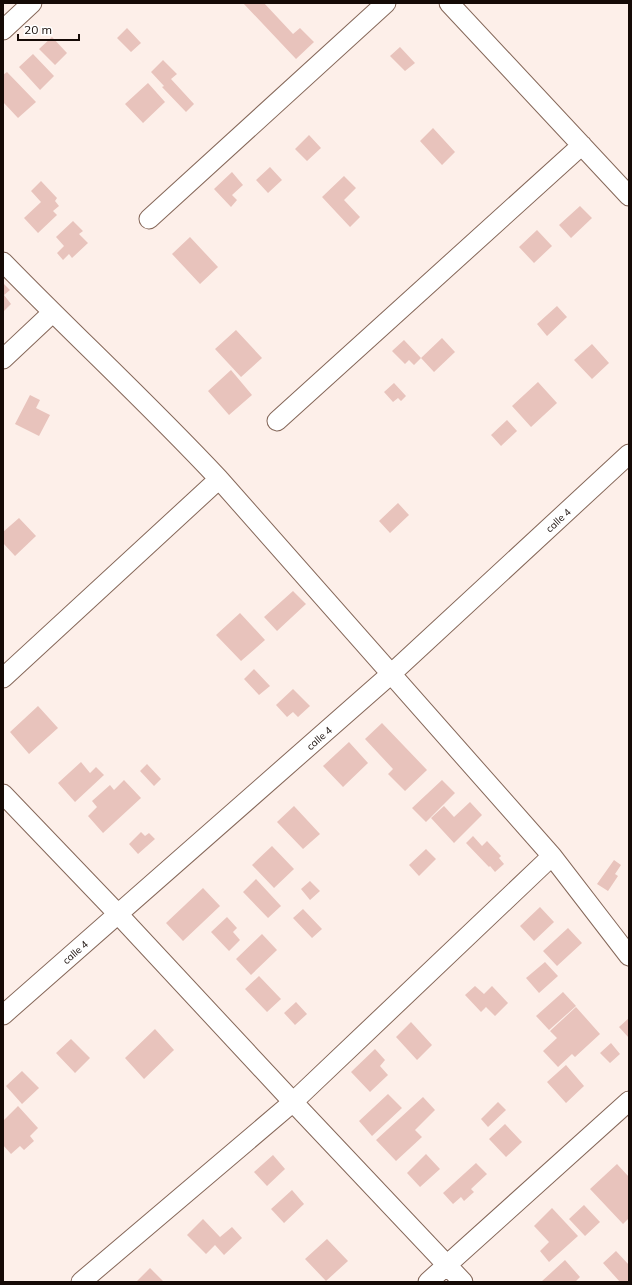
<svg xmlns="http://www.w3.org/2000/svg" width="632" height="1285" font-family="Mulish,sans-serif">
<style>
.building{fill:#e8c3bc}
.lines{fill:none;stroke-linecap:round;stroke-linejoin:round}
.street-casing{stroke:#856759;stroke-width:21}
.street{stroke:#fff;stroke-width:19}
.labels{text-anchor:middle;stroke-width:3;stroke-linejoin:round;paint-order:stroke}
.street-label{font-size:10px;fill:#150a06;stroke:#fff}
</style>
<rect width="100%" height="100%" fill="#fdefe9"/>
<path class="building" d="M243 3H264L293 34 300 28 314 42 296 59Z
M127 28 141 43 131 52 117 38Z
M52 37 67 53 55 65 39 49Z
M400 47 415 63 405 71 390 56Z
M33 54 54 76 40 90 19 67Z
M163 60 177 74 171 79 194 104 186 112 162 87 164 86 151 72Z
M7 72 36 102 18 118 3 102V75Z
M148 83 165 102 143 123 125 104Z
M433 128 455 152 442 165 420 141Z
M309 135 321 148 307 161 295 149Z
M270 167 282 180 268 193 256 180Z
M232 172 243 185 232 195 237 200 231 207 214 189Z
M344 176 356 188 344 200 360 217 350 227 322 197Z
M41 181 57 198 55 201 59 206 53 211 57 215 38 233 24 218 41 202 31 191Z
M580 206 592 218 571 238 559 225Z
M73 221 83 231 79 234 88 243 72 258 69 254 63 260 57 253 64 246 56 237Z
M537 230 552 246 534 263 519 247Z
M190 237 218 267 200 284 172 254Z
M3 283 10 290 4 295 11 304 3 312Z
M557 306 567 317 547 336 537 324Z
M236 330 262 358 241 377 215 349Z
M442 338 455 352 434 372 421 358Z
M404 340 421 358 414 365 409 360 405 364 392 351Z
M592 344 609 363 592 379 574 360Z
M231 370 252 395 229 415 208 391Z
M538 382 557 403 531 427 512 406Z
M394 383 406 396 401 401 398 398 393 402 384 392Z
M30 395 40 400 36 408 50 415 39 436 15 424Z
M507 420 517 431 501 446 491 435Z
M398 503 409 515 390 533 379 521Z
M19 518 36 536 15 556 3 543V532Z
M293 591 306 604 277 631 264 617Z
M240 613 265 640 241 661 216 635Z
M254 669 270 686 259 695 244 679Z
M293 689 310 706 298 717 293 712 287 717 276 705Z
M38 706 58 728 29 754 10 732Z
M382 723 427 770 405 791 388 774 393 769 365 739Z
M349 742 368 763 343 787 323 766Z
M81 762 90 773 96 767 104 775 75 802 58 783Z
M147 764 161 779 154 786 140 771Z
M124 780 141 798 103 833 88 816 97 807 92 801 110 785 114 790Z
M442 780 455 793 426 822 412 808Z
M470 802 482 815 454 843 431 818 444 806 454 817Z
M294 806 320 834 303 849 277 822Z
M141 832 145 836 149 833 155 839 138 854 129 844Z
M473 836 482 846 487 841 501 856 499 858 504 864 495 872 490 866 489 867 466 843Z
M272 846 294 869 274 888 252 865Z
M426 849 436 859 419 876 409 865Z
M614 860 621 865 615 874 618 876 608 891 597 884Z
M256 879 281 906 268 918 243 892Z
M310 881 320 891 310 900 301 889Z
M203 888 220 906 183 941 166 923Z
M540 907 554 922 534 941 520 926Z
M303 909 322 929 312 938 293 918Z
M227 917 237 928 233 932 240 940 229 951 211 932Z
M568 928 582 943 557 966 543 951Z
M262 934 277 950 251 975 236 959Z
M545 962 558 976 539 993 526 978Z
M259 976 281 999 267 1012 245 989Z
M475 986 484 994 492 986 508 1003 495 1016 486 1007 481 1012 465 995Z
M563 992 576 1006 549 1030 536 1016Z
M296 1002 307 1014 295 1025 284 1013Z
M576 1007 600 1034 575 1057 572 1054 558 1067 543 1051 557 1038 550 1031Z
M629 1018V1038L619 1027Z
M411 1022 432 1045 417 1060 396 1037Z
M155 1029 174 1050 144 1079 125 1058Z
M71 1039 90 1058 75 1073 56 1053Z
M611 1043 620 1054 610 1063 600 1053Z
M375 1049 385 1060 380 1066 388 1075 370 1092 351 1072Z
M566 1065 584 1086 566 1103 547 1082Z
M22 1071 39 1088 22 1104 6 1086Z
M388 1094 402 1108 372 1136 359 1121Z
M423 1097 435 1110 415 1130 422 1137 396 1161 376 1140Z
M498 1102 506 1110 488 1127 481 1119Z
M18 1106 38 1128 30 1136 34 1141 24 1150 20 1146 11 1154 3 1145V1121Z
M505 1124 522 1142 506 1157 489 1139Z
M426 1154 440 1169 420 1187 407 1173Z
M273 1155 285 1169 267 1186 254 1172Z
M476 1163 487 1174 471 1189 474 1192 464 1201 461 1197 453 1204 443 1193Z
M617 1164 629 1177V1218L623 1224 590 1189Z
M292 1190 304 1204 284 1223 271 1209Z
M584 1205 600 1222 585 1236 569 1219Z
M552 1208 578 1236 549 1262 540 1251 549 1242 534 1226Z
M203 1219 220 1237 232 1227 242 1238 224 1255 215 1245 206 1254 187 1235Z
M327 1239 348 1261 326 1281 305 1259Z
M616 1251 629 1265V1282H620L603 1263Z
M565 1260 580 1277 575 1282H541Z
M150 1268 164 1282H136Z"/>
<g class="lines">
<g class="street-casing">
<path id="street" d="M449 3 629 196
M3 30 32 3
M149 219 386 3
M3 262C74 335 149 404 219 479L552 856 629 956
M3 359 52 313
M277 421 582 145
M3 678 219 479
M3 794 118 914 293 1102 463 1282
M3 1015 391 674 629 454
M81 1282 293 1102 552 856
M428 1282 629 1101"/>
</g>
<use href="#street" class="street"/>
</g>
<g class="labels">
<g class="street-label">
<text transform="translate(558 520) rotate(-43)" y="4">calle 4</text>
<text transform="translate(319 738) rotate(-41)" y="4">calle 4</text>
<text transform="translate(75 952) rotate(-41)" y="4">calle 4</text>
</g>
</g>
<rect width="632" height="1285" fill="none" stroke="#150a06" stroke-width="8"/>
<path d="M18 34v6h61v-6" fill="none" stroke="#150a06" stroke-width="2"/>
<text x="24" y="34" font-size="12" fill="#150a06" stroke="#ffffff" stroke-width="3" paint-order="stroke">20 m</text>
</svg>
